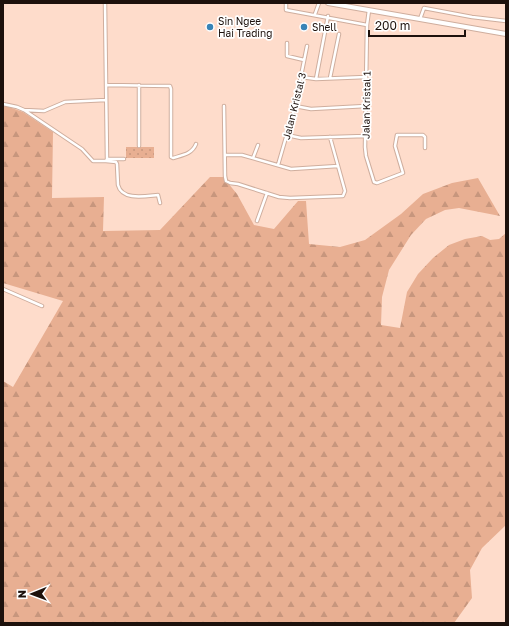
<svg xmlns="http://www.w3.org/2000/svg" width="509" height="626" font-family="'Golos Text',sans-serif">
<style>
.grass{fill:url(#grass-dots)}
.forest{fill:url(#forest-firs)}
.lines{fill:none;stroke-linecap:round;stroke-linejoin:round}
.street-casing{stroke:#cfae9e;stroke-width:4.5}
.primary-casing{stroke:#cfae9e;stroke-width:6}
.street{stroke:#fff;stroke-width:2.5}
.primary{stroke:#fff;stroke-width:4}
.poi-dot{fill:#3884b7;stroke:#fff;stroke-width:1.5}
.labels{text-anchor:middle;stroke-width:3.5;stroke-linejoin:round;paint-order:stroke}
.poi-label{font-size:10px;fill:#1d110c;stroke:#fff;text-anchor:start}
.street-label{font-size:10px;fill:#1d110c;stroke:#fff}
</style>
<defs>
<pattern id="grass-dots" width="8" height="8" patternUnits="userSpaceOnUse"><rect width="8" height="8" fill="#e8af92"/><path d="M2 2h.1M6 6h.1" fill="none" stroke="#c7967d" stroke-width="1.8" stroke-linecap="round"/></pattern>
<pattern id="forest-firs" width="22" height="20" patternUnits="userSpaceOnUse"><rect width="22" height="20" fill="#e8af92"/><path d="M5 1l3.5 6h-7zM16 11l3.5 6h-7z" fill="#c7967d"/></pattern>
</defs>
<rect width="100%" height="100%" fill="#fedccb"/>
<path class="grass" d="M126 147H154V158H126Z"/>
<path class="forest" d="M6 106 23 112 53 132 52 198 104 197 103 231 160 230 210 177H223L237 194 254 225 274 229 298 201H306L309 244 340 247 365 240 401 214 423 194 452 183 478 178 500 216 459 208 445 210 426 219 411 235 389 270 382 297 381 325 400 328 407 292 418 274 433 258 449 245 465 239 482 236 490 240 499 239 506 233V525L482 548 470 570 472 598 454 623H3V381L13 387 63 301 3 283V107Z"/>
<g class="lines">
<g class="street-casing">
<path id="street" d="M105 3 107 159
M286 3V10L367 25
M369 10 367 25 365 147 366 156 374 182 377 183 403 173 395 146 397 135H423L425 137V148
M315 14 319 3
M420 19 424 8 472 17 506 21
M287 43V56L304 60
M301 77 316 79 366 77
M330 78 339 34
M316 79 328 16
M106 85 170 86 171 89V157L173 158C183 155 192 154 196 144
M139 85V146
M3 104 17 107 24 110 82 149 93 161H106L107 159H124
M224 106 225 176 226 181 230 183 238 184 279 197 290 198 343 196 345 191 330 137
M295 106 311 109 366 106
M24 110 44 111 65 102 106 100
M287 135 301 138 365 136
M225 155H242L291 169 338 166
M253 158 258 145
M106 161 116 162 117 164 118 185C122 201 146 196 158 195L160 203
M278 165 295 106 307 46
M257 221 267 193
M3 289 42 306"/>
</g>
<g class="primary-casing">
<path id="primary" d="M328 3 506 34"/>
</g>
<use href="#street" class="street"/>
<use href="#primary" class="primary"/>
</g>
<g class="poi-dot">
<circle cx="210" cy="27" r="4"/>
<circle cx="304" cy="27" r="4"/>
</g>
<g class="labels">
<g class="poi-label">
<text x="218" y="25">Sin Ngee<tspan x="218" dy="12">Hai Trading</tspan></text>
<text x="312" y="31">Shell</text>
</g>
<g class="street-label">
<text transform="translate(366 105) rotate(-89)" y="4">Jalan Kristal 1</text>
<text transform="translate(294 106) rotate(-76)" y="4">Jalan Kristal 3</text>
</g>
</g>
<rect width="509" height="626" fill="none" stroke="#1d110c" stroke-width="8"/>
<g transform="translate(32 594) rotate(269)" stroke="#ffffff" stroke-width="3" paint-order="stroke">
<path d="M0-3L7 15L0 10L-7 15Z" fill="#1d110c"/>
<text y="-6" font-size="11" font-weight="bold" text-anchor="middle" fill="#1d110c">N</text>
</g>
<path d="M369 30v6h96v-6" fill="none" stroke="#1d110c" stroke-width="2"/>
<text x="375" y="30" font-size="12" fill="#1d110c" stroke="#ffffff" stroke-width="3" paint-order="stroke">200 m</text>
</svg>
